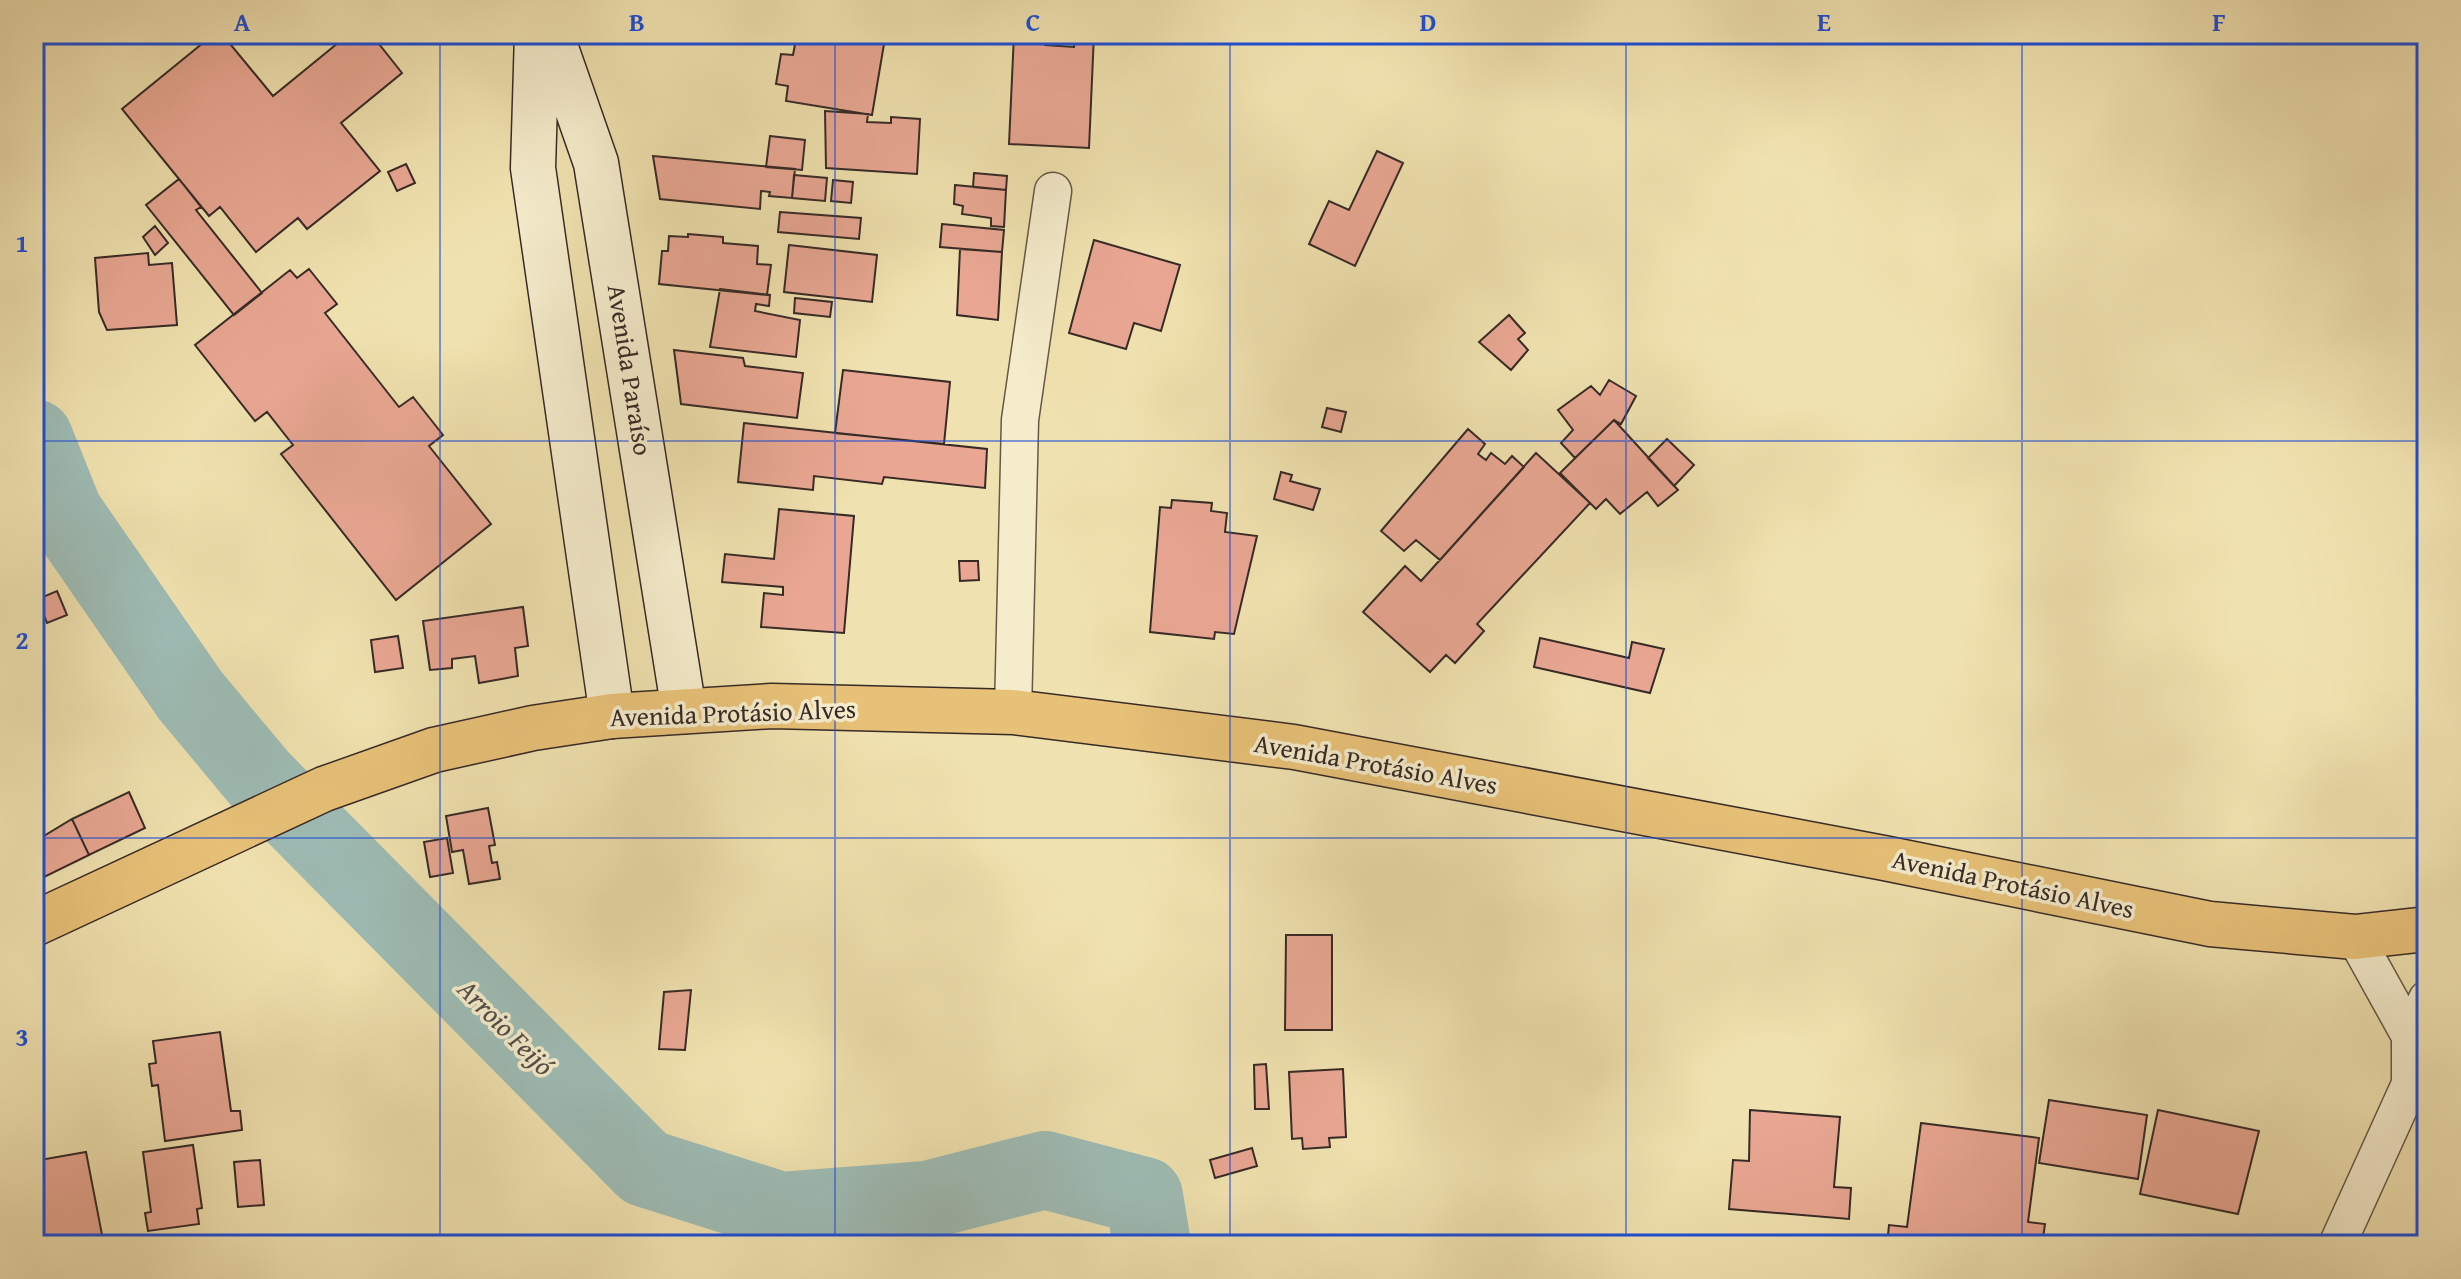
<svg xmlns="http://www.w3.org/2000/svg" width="2461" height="1279" font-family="'Gentium Book Plus',serif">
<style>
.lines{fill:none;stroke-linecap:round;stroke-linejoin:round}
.river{stroke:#9ebcb5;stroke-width:78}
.building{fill:#e9a793;stroke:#372a26;stroke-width:2}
.street-casing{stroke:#655848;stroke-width:39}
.secondary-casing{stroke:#372a26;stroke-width:47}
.primary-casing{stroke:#372a26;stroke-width:47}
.street{stroke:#f5eccc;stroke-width:36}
.secondary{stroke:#f5eccc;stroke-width:44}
.primary{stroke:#e8c178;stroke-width:44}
.grid{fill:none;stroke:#1d4ed8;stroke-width:2;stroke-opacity:0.55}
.labels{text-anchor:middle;stroke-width:7;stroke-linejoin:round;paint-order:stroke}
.street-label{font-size:26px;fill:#372a26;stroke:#f5eccc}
.water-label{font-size:28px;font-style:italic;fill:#514e4a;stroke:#f5eccc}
.neatline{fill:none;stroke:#1d4ed8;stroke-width:3}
.grid-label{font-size:26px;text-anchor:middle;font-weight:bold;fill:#1d4ed8}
</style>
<rect width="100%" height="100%" fill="#f0e2b0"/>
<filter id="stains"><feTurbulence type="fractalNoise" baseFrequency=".0025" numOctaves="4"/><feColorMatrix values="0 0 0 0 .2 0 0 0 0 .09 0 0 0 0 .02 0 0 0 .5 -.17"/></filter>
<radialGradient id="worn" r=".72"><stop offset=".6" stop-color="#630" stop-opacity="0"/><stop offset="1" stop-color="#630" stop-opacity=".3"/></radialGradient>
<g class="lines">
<path class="river" d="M34 438 64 513 190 695 259 778 645 1168 781 1211 927 1200 1045 1170 1144 1196 1152 1245"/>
</g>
<path class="building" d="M214 34H222L273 96 349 34H371L402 73 341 123 380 171 307 229 298 218 256 252 220 207 209 216 122 109Z
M797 34H865L863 41 884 44 872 115 786 101 788 86 776 84 781 54 793 55Z
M1014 34H1046L1045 45 1074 47 1075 34H1094L1089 148 1009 144Z
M825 111 868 114 867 122 891 123V117L920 119 917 174 826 168Z
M770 136 805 140 802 170 766 167Z
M1377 151 1403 163 1355 266 1309 244 1329 201 1349 210Z
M653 156 795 169 792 198 769 196 770 192 761 191 760 209 660 199Z
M406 164 415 183 397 191 388 172Z
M974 173 1007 176 1006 190 973 187Z
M794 175 827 178 825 201 792 198Z
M179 179 201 207 196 210 262 293 234 315 146 205Z
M833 180 853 182 851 203 831 201Z
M955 185 1006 190 1004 227 991 226V218L962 214 963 206 954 204Z
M780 212 861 218 859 239 778 232Z
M942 224 1004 230 1002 252 940 247Z
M155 226 168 243 155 255 143 237Z
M688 234 723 237V243L758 246 757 264 771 265 767 295 659 284 662 251H668L669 236 688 237Z
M1094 240 1180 265 1161 331 1134 323 1126 349 1069 333Z
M789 245 877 255 872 302 784 292Z
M960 249 1002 252 998 320 957 315Z
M148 253 149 265 172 263 177 325 107 330 99 312 95 258Z
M309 269 337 304 325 313 399 407 413 397 443 435 429 446 491 524 396 600 281 454 293 445 267 412 255 421 195 345 290 270 297 278Z
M720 289 770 295 769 306 756 304 755 311 800 320 796 357 710 347Z
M795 298 832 302 830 317 794 313Z
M1509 315 1525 333 1518 339 1528 350 1511 370 1479 342Z
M674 350 743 358 745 366 803 373 797 418 681 404Z
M843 370 950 382 944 444 835 433Z
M1609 380 1636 396 1621 424 1614 420 1575 458 1561 443 1573 430 1558 410 1591 386 1600 395Z
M1327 408 1346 412 1341 432 1322 427Z
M1614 420 1678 490 1658 506 1647 492 1620 514 1606 499 1596 509 1560 473Z
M744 423 987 449 985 488 884 477 882 484 814 476 813 490 738 482Z
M1468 429 1485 444 1478 454 1486 460 1491 453 1505 464 1512 456 1524 467 1440 560 1416 540 1404 551 1381 531Z
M1667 439 1694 465 1674 486 1648 458Z
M1536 453 1590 503 1477 624 1484 631 1455 663 1446 655 1430 672 1363 612 1405 566 1421 581Z
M1281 472 1292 475 1290 481 1320 489 1313 510 1274 499Z
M1172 500 1212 503 1211 511 1227 513 1225 532 1257 536 1234 634 1215 632 1214 639 1150 632 1160 507 1171 508Z
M779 509 854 516 844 633 761 627 764 593 783 595V587L722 582 725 554 774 559Z
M959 561H978L979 580 960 581Z
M57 591 67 615 47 623 38 599Z
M523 607 528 646 515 648 518 676 479 683 475 656 452 659V668L430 670 423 621Z
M398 636 403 668 375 672 371 640Z
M1540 638 1629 658 1632 642 1664 649 1650 693 1534 667Z
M37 737 44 782 34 784V738Z
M129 792 145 828 89 855 72 819Z
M488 808 495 845 489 846 492 863 497 862 500 879 469 884 463 850 452 852 446 816Z
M72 819 89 855 34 882V842Z
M447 838 453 873 430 877 424 842Z
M1286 935H1332V1030H1285Z
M691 990 685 1050 659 1049 664 992Z
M220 1032 231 1111H240L242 1130 165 1141 158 1085 152 1086 149 1064 156 1063 153 1041Z
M1266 1064 1269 1109H1255L1254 1065Z
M1343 1069 1346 1137 1329 1138 1330 1147 1303 1149 1302 1138 1292 1139 1289 1072Z
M2049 1100 2147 1115 2138 1179 2039 1163Z
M1750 1110 1840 1117 1834 1187 1851 1188 1849 1219 1729 1209 1733 1160 1749 1161Z
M2158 1110 2259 1131 2238 1214 2140 1194Z
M1921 1123 2039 1138 2028 1222 2045 1224 2042 1245H1887L1889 1225 1907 1227Z
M193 1145 202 1208 197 1209 199 1224 148 1231 145 1213 151 1212 143 1152Z
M1252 1148 1257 1166 1215 1178 1210 1160Z
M86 1152 104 1245H46L34 1185V1161Z
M260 1160 264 1205 238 1207 234 1162Z"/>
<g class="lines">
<g class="street-casing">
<path id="street" d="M1013 712 1020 420 1053 191
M2355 937 2410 1036
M2337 1245 2410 1084V1036L2427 999"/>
</g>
<g class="secondary-casing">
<path id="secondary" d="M537 34 533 168 612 716
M551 34 596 163 684 711"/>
</g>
<g class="primary-casing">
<path id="primary" d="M34 924 324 789 434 750 533 728 612 716 772 706 1013 712 1294 747 1884 858 2210 924 2355 937 2427 929"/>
</g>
<use href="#street" class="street"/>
<use href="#secondary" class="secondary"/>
<use href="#primary" class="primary"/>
</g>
<path class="grid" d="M440 34V1245M835 34V1245M1230 34V1245M1626 34V1245M2022 34V1245M34 441H2427M34 838H2427"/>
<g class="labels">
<g class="street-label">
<text transform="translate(630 370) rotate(81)" y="9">Avenida Paraíso</text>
<text transform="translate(733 713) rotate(-2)" y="9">Avenida Protásio Alves</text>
<text transform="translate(1376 764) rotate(10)" y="9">Avenida Protásio Alves</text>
<text transform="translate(2013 884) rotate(12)" y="9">Avenida Protásio Alves</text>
</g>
<g class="water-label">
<text transform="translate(506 1027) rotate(45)" y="10">Arroio Feijó</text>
</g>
</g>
<rect width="2461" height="1279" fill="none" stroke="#f0e2b0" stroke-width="88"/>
<rect x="44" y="44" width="2373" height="1191" class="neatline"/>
<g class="grid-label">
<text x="242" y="31">A</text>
<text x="637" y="31">B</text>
<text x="1033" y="31">C</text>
<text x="1428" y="31">D</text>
<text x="1824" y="31">E</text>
<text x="2219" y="31">F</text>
<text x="22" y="252">1</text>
<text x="22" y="649">2</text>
<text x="22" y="1046">3</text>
</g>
<rect width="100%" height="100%" filter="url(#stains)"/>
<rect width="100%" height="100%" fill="url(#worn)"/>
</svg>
